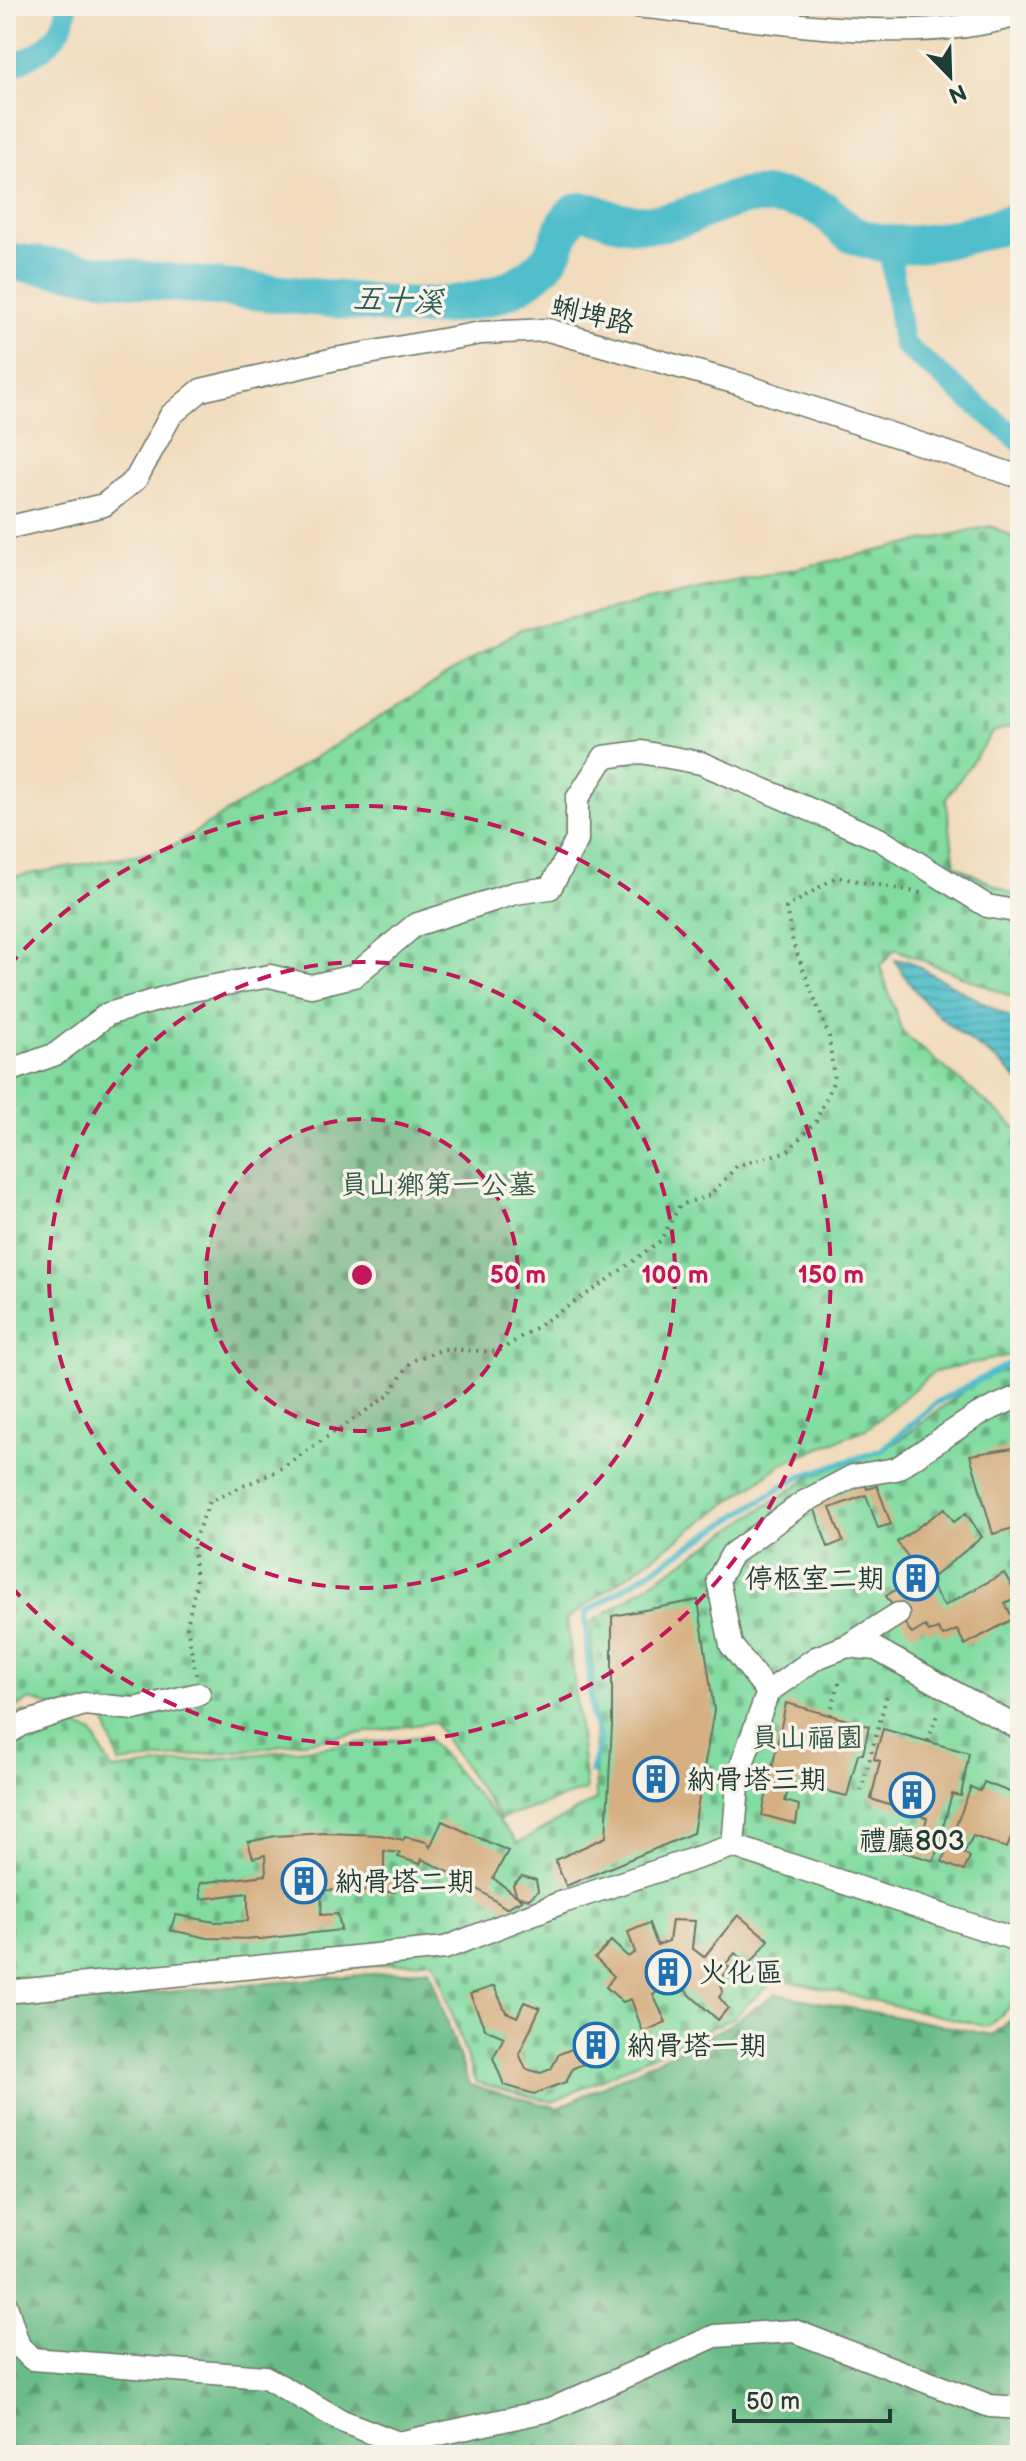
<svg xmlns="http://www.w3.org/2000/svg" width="1026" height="2461" font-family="'Balsamiq Sans','LXGW WenKai TC',sans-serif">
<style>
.forest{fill:url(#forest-firs);stroke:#447c5e;stroke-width:2}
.cemetery{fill:url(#cemetery-stones);stroke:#508c6a;stroke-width:2}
.water{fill:url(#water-rules);stroke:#387e80;stroke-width:2}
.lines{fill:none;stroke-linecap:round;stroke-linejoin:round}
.stream{stroke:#51becb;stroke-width:6}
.canal{stroke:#51becb;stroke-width:22}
.river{stroke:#51becb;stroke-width:38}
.building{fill:#d6b083}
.minor-casing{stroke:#697564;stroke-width:25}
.path{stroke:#697564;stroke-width:4;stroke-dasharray:2 6;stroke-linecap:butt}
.minor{stroke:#fff;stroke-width:22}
.ring{fill:none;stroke:#c2185b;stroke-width:4;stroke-dasharray:14 10}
.labels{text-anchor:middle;stroke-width:7;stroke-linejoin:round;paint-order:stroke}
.street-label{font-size:28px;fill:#1f3d34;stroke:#f7f3e8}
.park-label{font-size:28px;fill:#335d4a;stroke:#f7f3e8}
.poi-label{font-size:28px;fill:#1f3d34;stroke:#f7f3e8;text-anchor:start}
.water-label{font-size:30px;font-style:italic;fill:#2c5d5a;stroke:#f7f3e8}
.centre{fill:#c2185b;stroke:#f7f3e8;stroke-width:4}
.ring-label{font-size:24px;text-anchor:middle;font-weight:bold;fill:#c2185b;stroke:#f7f3e8;stroke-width:7;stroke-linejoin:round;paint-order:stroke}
</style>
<defs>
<pattern id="forest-firs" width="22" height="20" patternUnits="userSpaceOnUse" patternTransform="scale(2)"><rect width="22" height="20" fill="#69bc87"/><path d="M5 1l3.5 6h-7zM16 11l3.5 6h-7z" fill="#569a6f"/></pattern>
<pattern id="cemetery-stones" width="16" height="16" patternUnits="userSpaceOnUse" patternTransform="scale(2)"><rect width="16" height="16" fill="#82dca1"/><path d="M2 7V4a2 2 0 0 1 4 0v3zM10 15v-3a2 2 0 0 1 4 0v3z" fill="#6ab484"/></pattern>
<pattern id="water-rules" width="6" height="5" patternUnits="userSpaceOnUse" patternTransform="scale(2)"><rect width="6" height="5" fill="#51becb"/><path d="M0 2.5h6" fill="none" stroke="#439ca6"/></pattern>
</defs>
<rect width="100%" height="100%" fill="#f7f3e8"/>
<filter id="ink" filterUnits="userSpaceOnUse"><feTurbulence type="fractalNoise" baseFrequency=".0125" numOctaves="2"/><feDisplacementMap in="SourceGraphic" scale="16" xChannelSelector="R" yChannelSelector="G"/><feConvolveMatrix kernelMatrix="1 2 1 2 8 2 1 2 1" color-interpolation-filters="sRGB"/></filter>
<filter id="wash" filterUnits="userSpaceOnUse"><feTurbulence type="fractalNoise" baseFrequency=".006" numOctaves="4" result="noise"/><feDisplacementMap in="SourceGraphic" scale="32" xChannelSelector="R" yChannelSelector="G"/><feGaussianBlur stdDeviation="1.8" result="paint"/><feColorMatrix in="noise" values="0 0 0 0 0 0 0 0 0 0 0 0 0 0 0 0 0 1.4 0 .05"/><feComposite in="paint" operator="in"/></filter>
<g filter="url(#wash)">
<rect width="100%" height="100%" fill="#f2dcbe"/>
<path class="forest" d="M429 1969 469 2085 558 2108 726 2027 776 1994 993 2035 1020 2012V2455H6V2006Z"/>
<path class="cemetery" d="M991 526 1020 541V724L993 732 946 799 955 865 1020 898V1000L895 949 880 966 902 1032 1020 1131V1353L934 1372 868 1428 782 1464 567 1619 586 1790 500 1819 434 1722 257 1749 119 1763 105 1720 30 1700 6 1712V878L168 849 521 629Z
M1020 1367V1997L988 2027 776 1978 733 2018 553 2102 475 2082 434 1960 6 1999V1721L23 1712 92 1732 112 1770 426 1736 518 1843 596 1800 591 1623 808 1478 897 1442 983 1376Z"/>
<path class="water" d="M895 960 908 961 1020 1023V1083C1003 1061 983 1051 962 1035 933 1013 913 992 895 960Z"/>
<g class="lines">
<path class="stream" d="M591 1772 600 1741 592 1715 585 1613 796 1478 882 1450 936 1403 1020 1358"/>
<path class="canal" d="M6 69C35 56 64 41 67 6
M889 245 903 344 1020 441"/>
<path class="river" d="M6 261 153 281 410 307C457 307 518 298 549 259 560 246 562 214 581 211 595 210 603 218 616 220 628 223 646 224 658 223 693 220 728 193 763 196 779 197 809 200 822 209 834 216 842 230 854 235 907 258 967 234 1020 221"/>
</g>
<g id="blocks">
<path class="building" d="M1020 1447V1526L993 1534 970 1455Z
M864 1482 867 1489 877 1486 891 1524 878 1528 866 1495 830 1508 843 1541 828 1547 814 1507Z
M945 1508 954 1522 966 1513 982 1537 928 1581 944 1606 1004 1573 1018 1596 1005 1603 1013 1619 965 1645 957 1630 943 1636 938 1629 929 1632 925 1626 912 1634 886 1596 898 1588 894 1582 904 1574 897 1566 909 1558 897 1542Z
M698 1600 714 1710 693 1833 566 1886 555 1860 606 1837 612 1725V1616Z
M786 1703 869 1726 863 1754H858L847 1796 790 1782 785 1801 799 1805 796 1824 762 1815Z
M883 1729 969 1753 961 1796 952 1794 934 1861 901 1851 906 1832 922 1836 927 1818 871 1799 880 1761 874 1759Z
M984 1782 1020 1796V1816L1007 1848 973 1836 964 1853 970 1857 964 1871 942 1862 971 1787 980 1791Z
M442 1821 508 1851 493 1878 522 1900 506 1908 463 1879 422 1859 420 1864 398 1857 400 1853 384 1851V1878H395V1892L322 1890 321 1915 338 1914 341 1930 261 1939 208 1938 170 1930 176 1915 215 1922 248 1921V1893L201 1899 200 1883 266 1875 265 1855 253 1858 248 1842 275 1836 326 1833 380 1835 403 1840 405 1837 427 1842 430 1847Z
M522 1876 536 1880 538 1891 529 1899 517 1896 513 1885Z
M738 1915 769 1940 750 1964 735 1953 725 1965 730 1968 720 1980 723 1992 719 1997 728 2008 718 2020 679 1985 666 1984 653 1995 666 2022 643 2032 631 1999 623 2002 606 1987 614 1976 595 1958 611 1941 628 1957 635 1952 628 1932 649 1923 657 1945 669 1941 672 1920 695 1921 692 1948 704 1957Z
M494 1986 506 2012 517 2017 524 2002 540 2008 519 2054 526 2069 541 2073 551 2069 559 2054 607 2035 614 2053 573 2068 566 2082 534 2094 504 2085 493 2058 504 2037 485 2029 470 1994Z"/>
</g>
</g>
<g filter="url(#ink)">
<use href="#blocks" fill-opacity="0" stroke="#697564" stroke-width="2"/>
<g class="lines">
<g class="minor-casing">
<path id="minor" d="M637 6C753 17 909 50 1020 14
M6 528 104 505 136 479 171 415 201 390 335 359 481 333 548 330 737 383 1020 477
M6 1072 56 1054 108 1014 192 990 270 976 311 986 354 976 415 925 515 893 550 888 577 840V799L604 757 641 752 701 763 879 839 987 906 1020 912
M847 1646 898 1614
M768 1692 731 1645 718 1580 732 1554 804 1502 853 1476 896 1469 979 1414 1020 1396
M6 1735 20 1725 84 1704 134 1709 199 1694
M733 1846 739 1772 768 1692 816 1658 847 1646 876 1649 1020 1729
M6 1992 445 1948 563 1902 733 1846 1020 1941
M6 2305 19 2346 32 2359 265 2377 342 2421 398 2443 550 2410 715 2336 794 2331 990 2406 1020 2408"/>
</g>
<path class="path" d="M196 1675 187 1626 196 1585 193 1542 210 1501 277 1471 389 1395 411 1361 444 1349 498 1352 605 1282 660 1241 680 1205 710 1195 737 1166 788 1151 816 1121 834 1080 829 1036 793 943 786 908 836 877 926 894
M830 1715 840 1679
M928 1741 937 1715
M861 1791 887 1695
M1012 1793 1020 1778"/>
<use href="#minor" class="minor"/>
</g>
</g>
<circle cx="362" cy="1275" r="156" fill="#c2185b" fill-opacity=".12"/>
<g class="ring">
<circle cx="362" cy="1275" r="156"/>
<circle cx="362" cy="1275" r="313"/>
<path d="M8 967A469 469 0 1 1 8 1583"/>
</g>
<defs>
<g id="building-ring" transform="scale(2.3)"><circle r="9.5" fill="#f7f3e8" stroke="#1f6fb2" stroke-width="1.5"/><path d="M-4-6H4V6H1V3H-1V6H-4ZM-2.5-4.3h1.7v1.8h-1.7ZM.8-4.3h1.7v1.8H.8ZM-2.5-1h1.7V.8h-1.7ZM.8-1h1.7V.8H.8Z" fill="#1f6fb2"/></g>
</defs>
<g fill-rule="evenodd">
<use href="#building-ring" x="916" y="1578"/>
<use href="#building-ring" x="656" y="1779"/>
<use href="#building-ring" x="912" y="1795"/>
<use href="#building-ring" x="304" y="1881"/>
<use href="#building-ring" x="668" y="1972"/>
<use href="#building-ring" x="596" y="2045"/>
</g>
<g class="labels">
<g class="street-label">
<text transform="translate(593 314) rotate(13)" y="10">蜊埤路</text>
</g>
<g class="park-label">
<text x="438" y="1194">員山鄉第一公墓</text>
<text x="807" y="1747">員山福園</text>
</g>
<g class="poi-label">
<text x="885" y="1588" text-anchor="end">停柩室二期</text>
<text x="687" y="1789">納骨塔三期</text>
<text x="912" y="1850" text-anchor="middle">禮廳803</text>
<text x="335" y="1891">納骨塔二期</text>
<text x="699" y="1982">火化區</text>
<text x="627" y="2055">納骨塔一期</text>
</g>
<g class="water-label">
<text transform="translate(398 300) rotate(3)" y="10">五十溪</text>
</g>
</g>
<circle cx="362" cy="1275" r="12" class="centre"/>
<g class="ring-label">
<text x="518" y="1283">50 m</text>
<text x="675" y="1283">100 m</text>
<text x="831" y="1283">150 m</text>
</g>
<rect width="1026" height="2461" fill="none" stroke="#f7f3e8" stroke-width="32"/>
<g transform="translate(950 76) rotate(157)" stroke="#f7f3e8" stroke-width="6" paint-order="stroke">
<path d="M0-6L14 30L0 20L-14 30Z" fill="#1f3d34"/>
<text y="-12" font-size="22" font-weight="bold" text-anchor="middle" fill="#1f3d34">N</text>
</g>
<path d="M734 2409v12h156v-12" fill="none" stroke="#1f3d34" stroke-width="4"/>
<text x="746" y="2409" font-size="24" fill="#1f3d34" stroke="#f7f3e8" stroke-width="6" paint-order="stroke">50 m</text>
</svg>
